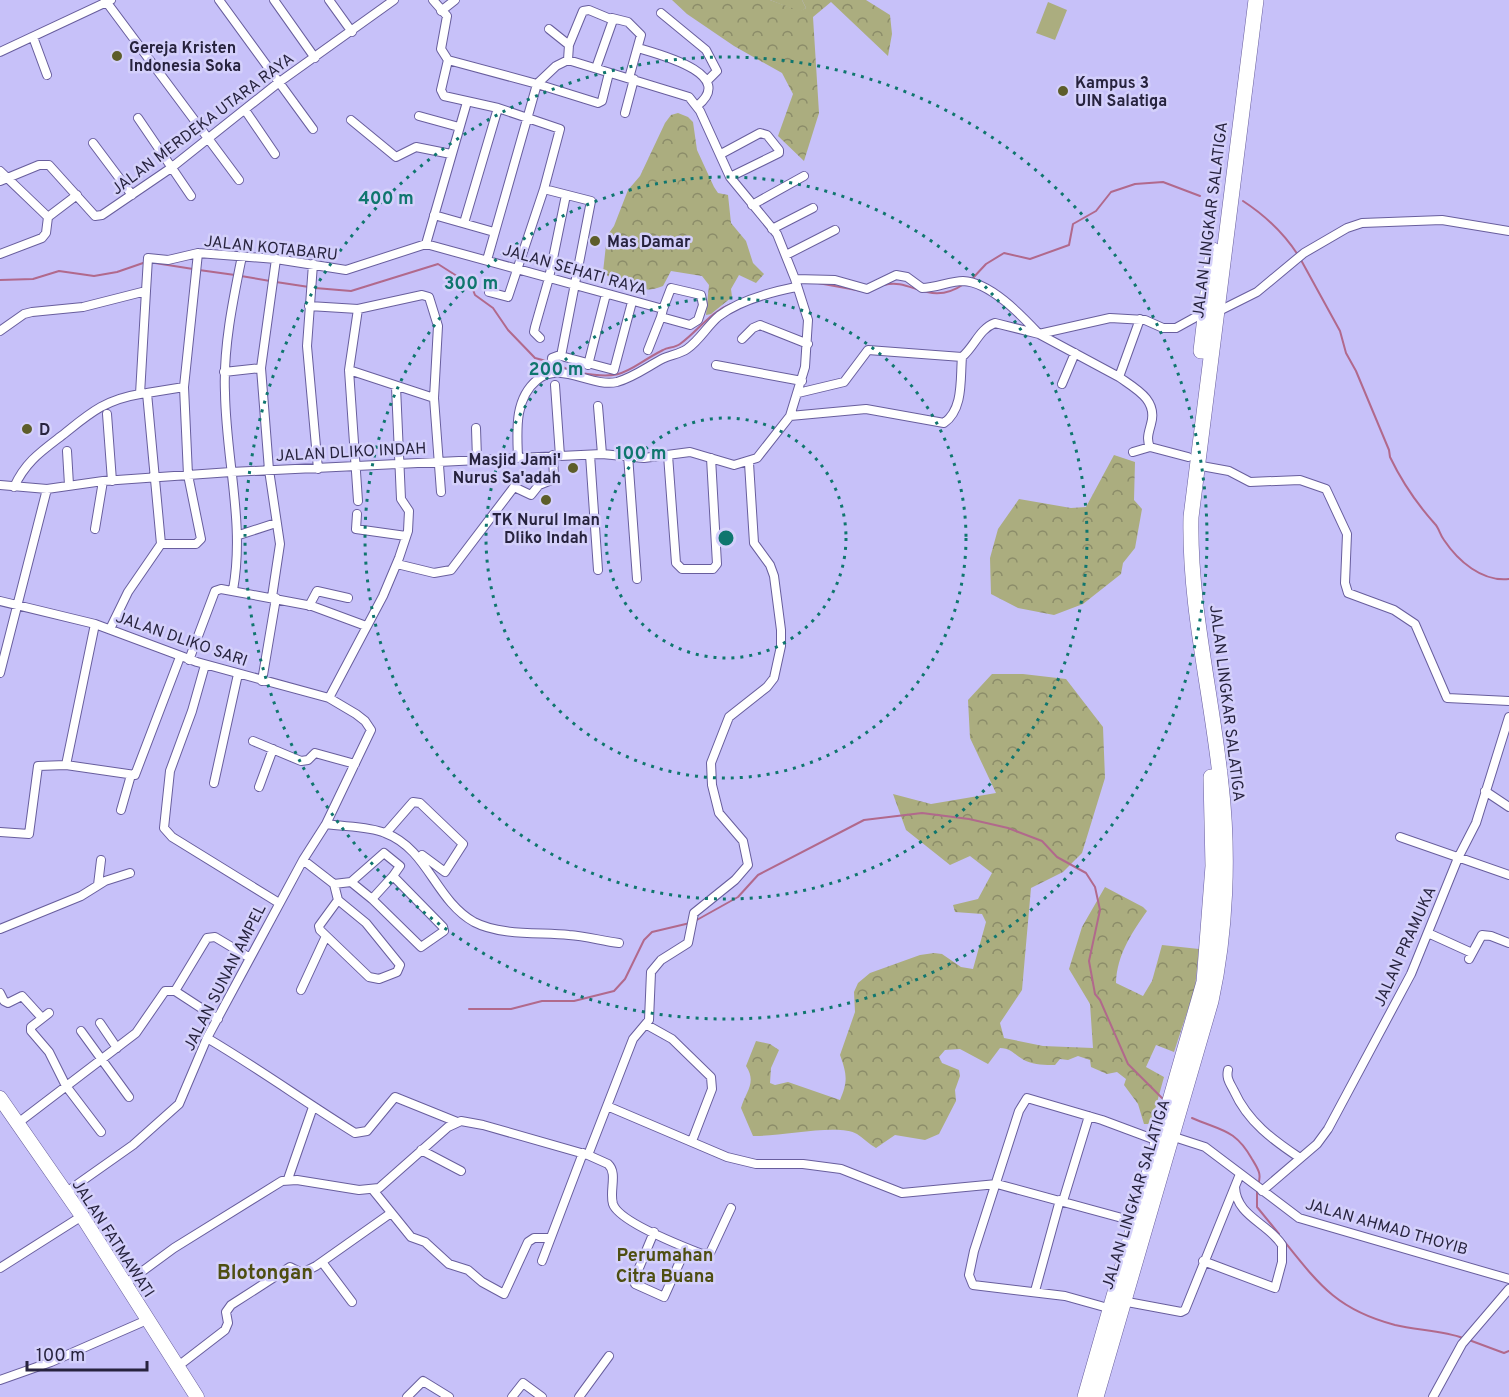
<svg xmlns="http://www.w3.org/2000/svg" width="1509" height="1397" font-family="Overpass,sans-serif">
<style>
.grass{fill:#abad7f}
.forest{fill:url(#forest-crowns)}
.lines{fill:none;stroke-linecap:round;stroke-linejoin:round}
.stream{stroke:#b1698c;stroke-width:2}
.street-casing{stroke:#685e9d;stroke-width:10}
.primary-casing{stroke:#685e9d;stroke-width:15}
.highway-casing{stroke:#685e9d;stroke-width:16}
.street{stroke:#fff;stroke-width:8}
.primary{stroke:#fff;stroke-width:14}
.highway{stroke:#fff;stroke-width:15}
.ring{fill:none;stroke:#0f766e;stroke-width:3;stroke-dasharray:3 6}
.poi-dot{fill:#5d5d2a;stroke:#d4d0fb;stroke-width:2}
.labels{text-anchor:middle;stroke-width:5;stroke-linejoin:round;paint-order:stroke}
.poi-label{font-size:16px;font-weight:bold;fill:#27233e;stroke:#d4d0fb;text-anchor:start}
.street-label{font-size:16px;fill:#27233e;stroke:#d4d0fb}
.neighbourhood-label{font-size:18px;font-weight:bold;fill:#4e4e11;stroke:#d4d0fb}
.quarter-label{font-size:20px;font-weight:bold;fill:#4e4e11;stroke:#d4d0fb}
.centre{fill:#0f766e;stroke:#d4d0fb;stroke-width:3}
.ring-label{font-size:18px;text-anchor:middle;font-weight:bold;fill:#0f766e;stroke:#d4d0fb;stroke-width:5;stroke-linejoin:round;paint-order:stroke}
</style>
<defs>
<pattern id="forest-crowns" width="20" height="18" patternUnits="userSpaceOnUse" patternTransform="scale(1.5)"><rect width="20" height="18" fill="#abad7f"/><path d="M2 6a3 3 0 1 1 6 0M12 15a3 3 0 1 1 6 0" fill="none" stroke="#8b8c69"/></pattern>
</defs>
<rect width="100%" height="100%" fill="#c7c1f9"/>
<path class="grass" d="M770 0H802L806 8 800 12Z
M1048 2 1067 10 1055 40 1036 33Z"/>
<path class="forest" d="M672 0H770L800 11 806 8 802 0H866L890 15 892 34 888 56 831 2 813 17 819 113 804 161 778 136 793 94 782 73 734 46 687 14Z
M678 113 688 117 693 122 697 150 714 187 718 193 728 195 731 223 746 241 753 263 764 274 756 283 739 275 731 289 732 297 711 314 706 315 709 285 702 276 671 271 663 286C643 295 619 286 603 272L607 236 614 226 628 190 640 176 665 123 671 115Z
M1114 455 1135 462 1134 500 1142 509 1135 548 1123 563 1121 574 1083 604 1054 615 1018 608 991 594 990 558 998 529 1019 499 1071 508 1086 507Z
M992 674H1023L1066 679 1103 727 1105 778 1082 853 1063 872 1031 888 1022 990 1000 1023 1004 1038 1043 1046 1093 1048 1090 1004 1069 969 1082 927 1105 887 1143 907 1147 911C1131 934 1117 955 1116 983L1143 996 1152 981 1162 945 1199 949 1195 988 1174 1052 1156 1045 1146 1067 1164 1077 1151 1124H1144L1138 1104 1124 1085 1126 1079 1117 1072 1107 1074 1091 1067 1090 1060 1078 1056 1068 1060 1060 1059 1055 1065C1045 1065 1035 1065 1026 1061 1015 1056 1012 1048 1000 1048L988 1064 960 1049 945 1050 939 1057 942 1063 959 1070 960 1076 955 1090 956 1101 939 1134 925 1140 895 1135 876 1148C869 1144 863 1138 857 1134 839 1123 778 1137 753 1136L741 1108C746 1091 757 1083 746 1066L756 1041 770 1044 779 1050 771 1068 770 1083 775 1085 788 1082 840 1100C848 1082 847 1074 840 1055L855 1012 854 992 858 983 870 973 920 955 934 953 942 954 961 967 973 969 986 922 982 914 955 912 953 905 978 899 992 873 970 856 950 865 906 830 893 794 931 804 996 793 970 738 968 700Z"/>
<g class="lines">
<path class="stream" d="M1243 201C1266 216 1283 232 1298 255
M1301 260 1340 331 1346 353 1356 371 1389 450 1390 457C1402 482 1417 504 1435 524 1439 528 1440 535 1444 540 1458 561 1482 582 1509 579
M155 263 193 269
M199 270 235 275
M241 276 270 281
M972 279 986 264 1004 253 1030 259 1069 245 1073 224 1096 211 1111 192 1135 184 1163 182 1200 196
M0 280 33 279 59 271 94 276 117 272 146 262
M276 282 309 287
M818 283 862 291
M884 285C911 277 929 308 964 284
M315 288 351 291 438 264 471 285 475 295 493 308 508 330 535 358 550 362
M555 364 572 371
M581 373C627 381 626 369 663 350 668 347 675 348 680 344 698 331 710 312 731 304
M695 921 738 897 758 875 864 820 922 813 969 819 1008 828 1042 841 1057 857 1086 873 1095 887 1100 910 1089 961 1095 994 1100 1000 1128 1064 1162 1098
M469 1009H511L542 1001H574L614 991 625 979 644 940 652 932 690 923
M1192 1118C1222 1131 1235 1129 1252 1159 1258 1169 1262 1174 1258 1185
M1257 1191V1207L1279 1234
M1284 1241C1320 1286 1338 1310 1395 1325 1416 1330 1444 1331 1463 1338
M1469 1340 1504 1353 1509 1351"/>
<g class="street-casing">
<path id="street" d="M105 0 239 180
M219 0 313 129
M274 0 315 58
M329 0 352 32
M433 0 447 16 441 49 448 60 537 84 556 66 568 60 689 97 700 111 730 177 777 234 795 279 835 280 867 289 896 275 907 277 922 288C936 288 950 281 963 281 990 282 1021 315 1039 334L1110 318 1145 320 1163 328H1176L1205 312 1215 313 1257 292 1304 253 1347 228 1362 223 1442 220 1509 231
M441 11 455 0
M661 13 706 50 717 71 707 81
M612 18 628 22 641 35 629 78
M549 29 569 45
M33 37 47 75
M638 48C658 54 738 74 697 106
M0 52 111 0
M448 60 441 90 444 96 498 108 560 129 544 189 591 201 561 356 614 370 632 302
M568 60 569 45 583 11 589 10 613 20 596 68
M245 110 275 154
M625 113 634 79
M419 116 459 127
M138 118 191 196
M351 120 396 157 416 147 451 154
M93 143 132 195
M721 154 760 133 767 135 779 150V153L730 177
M0 171 48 217
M0 181 39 165H49L95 216 102 215 171 168 278 83 394 0
M752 205 804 176
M434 215 494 232
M464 223 498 108
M772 229 813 208
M426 244 663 309 671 288 701 295 703 305 698 320 690 325 661 317 663 309
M0 254 42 238 46 233 48 217 77 195
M786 255 835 230
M487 260 537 84 598 103 602 101 609 73
M313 264 307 346 318 469
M146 291 140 394 147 393 161 544H196L201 539 188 475 184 387 198 253
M489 292 508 297 544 189
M309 306 358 309 422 295 429 297 438 326 434 398 441 492
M0 331 24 314 32 312 83 307 146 291 148 258 168 260 198 253 276 259 346 270 426 244 467 102
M540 338 534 332 535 327 549 278 566 195
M742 339 753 328 760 325 808 344
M648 350 661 317
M588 365 606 294
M716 365 802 381
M349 370 434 398
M224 372 261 368
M551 373 552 358 560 355
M1119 377C1136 389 1158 400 1151 424 1149 432 1146 439 1150 447
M1062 384 1075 353
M555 385 560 456
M147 393 184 387
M798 393 844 382 868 350 962 357C975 346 979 329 995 323L1039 334 1119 377 1140 319
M598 406 602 454
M107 414 112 481
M790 416 866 409 944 423C964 409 960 378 962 357
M476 428 477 459
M67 451 69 485
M1133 452 1150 447 1188 457
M590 455 598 570
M628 455 637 579
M668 455 676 563 682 569H713L717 564 711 458
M518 457C517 431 514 399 537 380 560 360 591 388 617 382 634 377 647 367 662 359 670 355 680 354 687 349 700 340 707 326 719 316 740 300 771 292 796 287
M1196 465 1229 471 1250 482 1300 480 1326 489 1347 534 1345 583 1348 593 1394 610 1415 624 1447 698 1509 701
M0 485 47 489 103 481 231 472 602 454 644 458 690 452 734 465 757 458 790 416 805 367 808 320 795 279
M14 487C25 463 39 453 60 437 88 415 103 400 140 394
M358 501 349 370 358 309
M357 514 356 529 406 536
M95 529 103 481
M239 535 276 523
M397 564 434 573 451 570 514 487 531 495 539 485 554 479 553 455
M233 590C245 524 226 460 225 393 223 348 233 300 242 256
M272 597 280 544 269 470 261 368 276 259
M0 601 95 624 197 662 329 698 356 714 365 721 371 730 326 824 303 860 207 1038 179 1104 133 1145 65 1193
M309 606 317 591 348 598
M110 629 128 592 161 544
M189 660 215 591 221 589 312 606 366 626
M205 665 192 711 170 771 164 828 172 837 279 903
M0 673 47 489
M262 681 276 598
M329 698 383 596 399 558 408 531 409 511 401 499 396 387
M253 741 301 761 308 760 315 753 355 764
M66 765 135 775 180 657
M214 783 238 674
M259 787 273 749
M1485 791 1509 807
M121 810 131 775
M326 824C345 827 368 826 385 833 428 849 435 900 474 922 501 936 540 932 569 935 586 936 602 941 619 943
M0 832 29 834 38 766 66 765 95 624
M386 833 413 802 420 803 463 844 445 872 422 855
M1400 837 1509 875
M303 860 334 884 338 900 366 923 400 965 397 972 379 979 369 977 320 930 319 926 338 900
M334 884 351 882 384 853 400 866 393 876 443 927 444 931 421 947 372 899 351 882
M98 885 101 860
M372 899 393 876
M0 929 81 896 105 881 130 873
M1428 933 1472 953
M1469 959 1482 935 1491 936 1509 943
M301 990 326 936
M175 991 218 1019
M0 993 4 1001 8 1003 22 996 42 1018
M49 1013 31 1027V1031L49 1052 66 1086 101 1132
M100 1023 117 1048
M647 1025 672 1039 711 1077 712 1089 692 1141
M81 1031 129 1097
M207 1038C258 1068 305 1102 355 1133L367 1131 395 1097 457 1122
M1228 1070C1226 1079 1230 1083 1234 1091 1248 1122 1273 1140 1300 1158
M607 1106 633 1039 649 1020 651 972 661 960 688 943 694 913 735 880 748 865 743 841 719 813 712 785 711 763 729 717 767 687 774 678 781 646V630L774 576 770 565 754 543 749 463
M18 1123 136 1033 165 991H175L207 938 215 937 250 958
M1171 1136 1205 1147 1299 1218 1509 1279
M421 1150 461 1171
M588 1155 607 1106 727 1157 756 1164H803L841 1169 902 1193 997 1184 1133 1221
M288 1179 313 1107
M373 1190 411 1237 425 1242 449 1264 468 1270 482 1282 504 1294 528 1242 534 1238H550
M1262 1191 1317 1144 1328 1129 1411 974 1458 858 1476 823 1509 717
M1063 1201 1089 1116
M654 1232 634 1280 635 1284 664 1297 686 1248
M542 1261 583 1153
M1203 1261 1275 1288 1282 1262V1245C1268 1223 1236 1216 1235 1187
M322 1262 352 1302
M0 1268 82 1216
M125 1284 174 1248 282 1181 297 1180 359 1190 379 1188 448 1127 461 1121 483 1125 588 1155 608 1164C618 1173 609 1191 613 1204 619 1222 684 1247 702 1254L710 1253 731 1208
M1035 1291 1060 1200
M1122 1301 1181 1312 1185 1310 1240 1174
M1108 1308 1065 1296 973 1285 969 1275 974 1251 1019 1111 1027 1098 1102 1120 1161 1142
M177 1367 225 1330 228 1323 226 1312 231 1305 290 1267 302 1273 316 1266 391 1213
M0 1380 51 1362 147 1320
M407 1397 423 1381 449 1397
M512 1397 523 1383 542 1397
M579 1397 609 1356
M1433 1397 1462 1344 1509 1289"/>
</g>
<g class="primary-casing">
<path id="primary" d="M0 1098 82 1216 197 1397"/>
</g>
<g class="highway-casing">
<path id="highway" d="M1201 351 1213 250
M1085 1397 1204 982 1213 866 1211 777
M1096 1397 1211 1001C1226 932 1229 854 1221 784 1212 695 1189 606 1191 517L1256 0"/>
</g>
<use href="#street" class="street"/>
<use href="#primary" class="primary"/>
<use href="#highway" class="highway"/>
</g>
<g class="ring">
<circle cx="726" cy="538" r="120"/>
<circle cx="726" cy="538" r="240"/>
<circle cx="726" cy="538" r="361"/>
<circle cx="726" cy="538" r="481"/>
</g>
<g class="poi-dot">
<circle cx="117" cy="56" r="6"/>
<circle cx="1063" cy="91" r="6"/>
<circle cx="595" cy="241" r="6"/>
<circle cx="27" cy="429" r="6"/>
<circle cx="573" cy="468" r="6"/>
<circle cx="546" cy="500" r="6"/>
</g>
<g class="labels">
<g class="poi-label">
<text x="129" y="53">Gereja Kristen<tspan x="129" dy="18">Indonesia Soka</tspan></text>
<text x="1075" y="88">Kampus 3<tspan x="1075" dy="18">UIN Salatiga</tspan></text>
<text x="607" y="247">Mas Damar</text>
<text x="39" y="435">D</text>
<text x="561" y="465" text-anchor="end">Masjid Jami'<tspan x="561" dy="18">Nurus Sa'adah</tspan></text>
<text x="546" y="525" text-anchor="middle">TK Nurul Iman<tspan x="546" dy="18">Dliko Indah</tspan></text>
</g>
<g class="street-label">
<text transform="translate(202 123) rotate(-37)" y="6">JALAN MERDEKA UTARA RAYA</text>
<text transform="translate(1209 220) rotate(-83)" y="6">JALAN LINGKAR SALATIGA</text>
<text transform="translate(271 247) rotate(6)" y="6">JALAN KOTABARU</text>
<text transform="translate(575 269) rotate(16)" y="6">JALAN SEHATI RAYA</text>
<text transform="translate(351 451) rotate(-3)" y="6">JALAN DLIKO INDAH</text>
<text transform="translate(182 638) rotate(19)" y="6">JALAN DLIKO SARI</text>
<text transform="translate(1228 703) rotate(83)" y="6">JALAN LINGKAR SALATIGA</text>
<text transform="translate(1404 946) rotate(-66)" y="6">JALAN PRAMUKA</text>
<text transform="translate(224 977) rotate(-63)" y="6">JALAN SUNAN AMPEL</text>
<text transform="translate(1135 1194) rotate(-73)" y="6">JALAN LINGKAR SALATIGA</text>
<text transform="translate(1387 1226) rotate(16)" y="6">JALAN AHMAD THOYIB</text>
<text transform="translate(114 1238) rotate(57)" y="6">JALAN FATMAWATI</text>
</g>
<g class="neighbourhood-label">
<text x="665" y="1261">Perumahan<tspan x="665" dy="21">Citra Buana</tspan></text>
</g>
<g class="quarter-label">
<text x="265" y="1279">Blotongan</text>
</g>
</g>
<circle cx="726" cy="538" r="9" class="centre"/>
<g class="ring-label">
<text x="386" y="204">400 m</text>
<text x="471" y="289">300 m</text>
<text x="556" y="375">200 m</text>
<text x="641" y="459">100 m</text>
</g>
<path d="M27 1361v9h120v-9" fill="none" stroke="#27233e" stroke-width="3"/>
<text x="36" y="1361" font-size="18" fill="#27233e" stroke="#d4d0fb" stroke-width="4.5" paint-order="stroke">100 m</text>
</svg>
